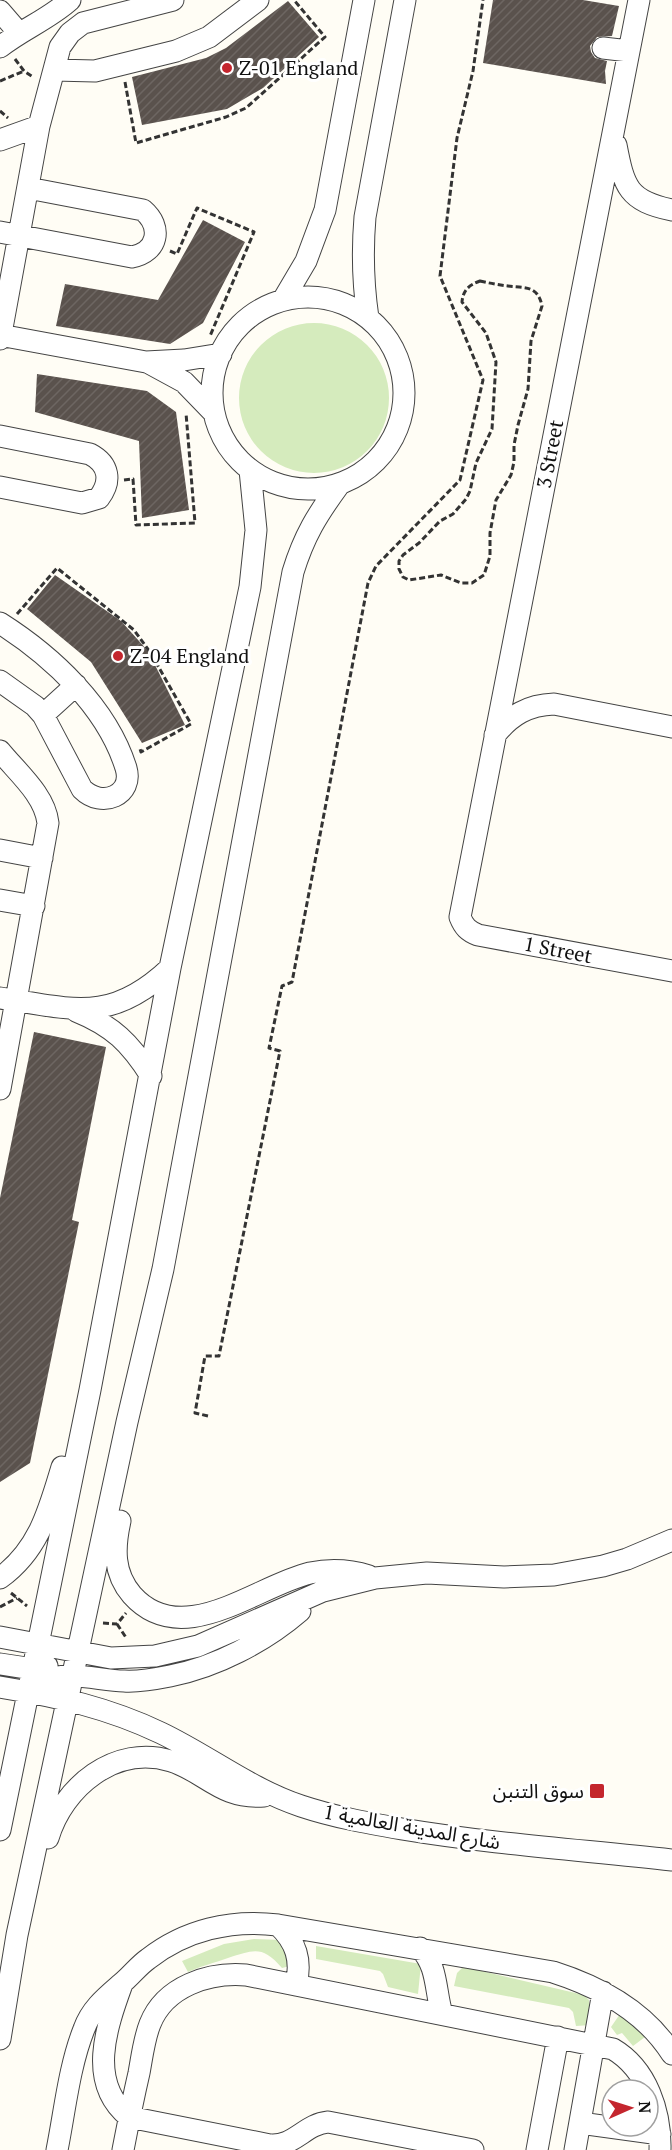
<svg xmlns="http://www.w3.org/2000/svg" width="672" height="2150" font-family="'PT Serif','Noto Sans Arabic',serif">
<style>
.grass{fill:#d5ebbd}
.building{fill:url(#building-hatch)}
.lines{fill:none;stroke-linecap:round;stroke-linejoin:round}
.minor-casing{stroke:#444;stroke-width:23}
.path{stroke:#333;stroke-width:3;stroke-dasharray:6 3;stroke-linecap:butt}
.minor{stroke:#fff;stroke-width:21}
.poi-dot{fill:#c4262e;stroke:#fff;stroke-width:2}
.labels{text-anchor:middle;stroke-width:6;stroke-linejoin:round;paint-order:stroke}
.poi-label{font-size:20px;fill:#111;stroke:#fff;text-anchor:start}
.street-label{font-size:20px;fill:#111;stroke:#fff}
</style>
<defs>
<pattern id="building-hatch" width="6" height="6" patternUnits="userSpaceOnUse" patternTransform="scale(1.5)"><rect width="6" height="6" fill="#5a524d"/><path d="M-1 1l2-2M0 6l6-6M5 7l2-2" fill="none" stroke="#6d6662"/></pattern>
</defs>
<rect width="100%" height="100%" fill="#fffdf5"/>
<path class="grass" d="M239 398a75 75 0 1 1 150 0a75 75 0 1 1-150 0Z
M254 1939 282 1940 290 1966 282 1968C262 1945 254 1950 228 1958 214 1963 201 1966 188 1972L182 1961 224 1944Z
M316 1946 421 1964 418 1994 388 1987 383 1974 380 1971 316 1959Z
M462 1968H469L584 1995 589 2000 591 2025 576 2026 573 2012 569 2008 454 1986 457 1973Z
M620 2014 645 2037 633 2046 622 2033 617 2035 611 2027Z"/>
<path class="building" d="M493 0H583L619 6 612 36 597 37 590 46 591 52 595 58 607 61 605 71 606 84 483 63Z
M288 1 319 37 263 88 227 109 142 125 132 77 206 58 226 48Z
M203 220 245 242 203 323 170 344 56 326 65 284 158 300Z
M37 374 147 391 176 412 189 510 142 518 139 441 35 412Z
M55 575 121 621 148 651 185 725 142 743 91 662 27 609Z
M34 1032 106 1047 72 1220 79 1222 30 1463 0 1482V1198Z"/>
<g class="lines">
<g class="minor-casing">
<path id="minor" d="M639 0 460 917C464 927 468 931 478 935L672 971
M0 11 19 33
M0 47C23 29 49 19 70 0
M603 48 629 51
M54 70 95 71 176 51 209 37 258 0
M0 140 39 126
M616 145C624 187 628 201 672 210
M0 232 132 257C158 252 163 227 143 210L28 188
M212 393a96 96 0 1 1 192 0a96 96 0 1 1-192 0Z
M283 300 306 261 325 210 364 0
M368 318C363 284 362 252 365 217L405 0
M0 335 146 362 184 360 221 354
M0 339 39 126 60 47 70 33 83 23 173 0
M149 363 184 382 214 413
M0 436 90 454C109 464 112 481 99 498L82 503 0 487
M0 623C52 656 107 707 126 768 134 795 102 809 82 789L43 715 35 706 0 681
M43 715 76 685
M495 735C511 715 528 705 554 704L672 727
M0 751C17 772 45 795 48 823L0 1089
M0 850 42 858
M0 900 34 906
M0 998C73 1009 111 1024 170 968
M76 1011C113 1026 130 1043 151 1076
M120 1521C114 1548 113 1573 132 1595 182 1651 256 1586 310 1573 330 1569 350 1570 369 1576
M0 1578C39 1550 49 1510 62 1467
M0 1637 111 1658 155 1656 198 1646 323 1591 375 1578 427 1573 504 1577 554 1575 603 1566 627 1559 672 1540
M0 1664 33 1669 47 1666
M0 1687C56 1696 109 1708 161 1733 209 1756 250 1789 301 1806 334 1817 368 1823 402 1829 492 1844 582 1850 672 1860
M29 1692C54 1665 92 1680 124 1681 139 1682 155 1679 170 1676 216 1667 264 1642 300 1611
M0 1830 90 1390 170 968 250 587 256 530 250 470
M48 1838C63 1787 115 1744 171 1761 206 1772 220 1799 264 1796
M278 1925C296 1942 302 1960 296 1985
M420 1948C438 1966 435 1991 442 2014
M122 1984C106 2028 87 2083 129 2117L270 2145C294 2147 305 2124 328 2122L473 2150
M0 2039 17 1935 127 1422 163 1269 293 572C304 536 317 515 339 485
M580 2123 660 2134
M57 2150C65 2110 69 2067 84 2029 91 2009 106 1997 121 1984 131 1976 138 1966 148 1959 185 1930 231 1919 278 1925L553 1972C600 1987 645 2011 672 2054
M123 2150C128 2124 133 2099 139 2073 142 2057 144 2039 150 2024 165 1986 209 1972 246 1975L613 2049C647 2069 661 2112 660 2150
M537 2150 558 2037
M575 2150 603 1992"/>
</g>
<path class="path" d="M15 59 24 71 33 77
M0 81 24 71
M125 82 136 143 226 117 246 108 325 37 294 0
M0 111 8 118
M170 251 177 254 197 208 254 232 210 336
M480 281C489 283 499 285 508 286 524 288 538 285 542 306L531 341 528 389 518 425 514 445V462L511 475 496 500 490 533V556L484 575 472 583H461L441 575 409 580 403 577 399 569V561L403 555 419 543 440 521 453 514 466 499 470 491 476 463 492 429 496 362 486 333 462 302C463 290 469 285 480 281Z
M124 480 133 479 136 525 195 523 186 413
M17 614 57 568 134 630 150 652 191 724 141 752 140 749
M208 1416 195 1413 205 1356H219L280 1051 269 1048 282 986 292 982 368 583 376 566 460 480 483 380 440 276 457 138 473 71 483 0
M11 1593 27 1606
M0 1607 17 1598
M103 1623 117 1624 126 1613
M117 1624 127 1639"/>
<use href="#minor" class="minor"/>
</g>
<g class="poi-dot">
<circle cx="227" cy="68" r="6"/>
<circle cx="118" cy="656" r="6"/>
<rect x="589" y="1783" width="16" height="16" rx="3"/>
</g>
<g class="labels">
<g class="poi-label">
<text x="239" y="75">Z-01 England</text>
<text x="130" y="663">Z-04 England</text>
<text x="584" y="1798" text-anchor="end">سوق التنبن</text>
</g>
<g class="street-label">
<text transform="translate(550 454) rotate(-79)" y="7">3 Street</text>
<text transform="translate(558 950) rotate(11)" y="7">1 Street</text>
<text transform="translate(412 1827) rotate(10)" y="7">شارع المدينة العالمية 1</text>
</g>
</g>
<g transform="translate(630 2108) rotate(87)"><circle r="28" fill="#ffffff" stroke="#a0a0a0" stroke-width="1.5"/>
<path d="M0-4.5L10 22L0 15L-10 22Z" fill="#c4262e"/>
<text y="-9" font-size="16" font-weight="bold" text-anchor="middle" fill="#111111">N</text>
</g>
</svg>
